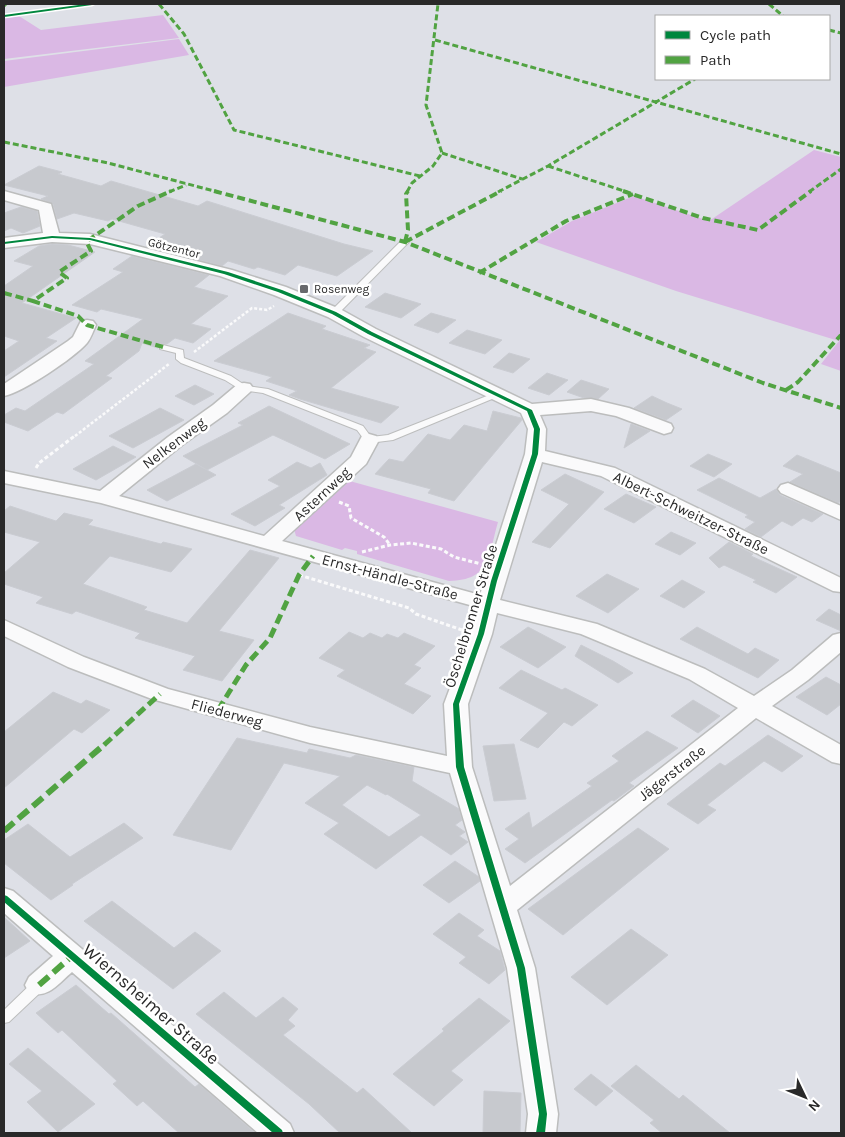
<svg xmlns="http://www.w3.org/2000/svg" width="845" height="1137" font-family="Karla,sans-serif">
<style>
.green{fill:#dab8e4}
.building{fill:#c7c9ce;stroke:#caccd2;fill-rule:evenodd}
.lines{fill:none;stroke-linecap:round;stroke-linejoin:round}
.lane-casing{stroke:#bcbdbd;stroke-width:2}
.street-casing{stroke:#bcbdbd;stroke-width:3}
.path-far1{stroke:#fafafb;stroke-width:2.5;stroke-dasharray:3 2;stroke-linecap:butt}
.path{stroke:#fafafb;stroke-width:3;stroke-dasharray:4 2.5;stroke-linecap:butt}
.lane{fill:#fafafb;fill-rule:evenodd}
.street{fill:#fafafb;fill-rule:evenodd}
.quiet-far3{stroke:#51a342;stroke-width:3;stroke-dasharray:6 3;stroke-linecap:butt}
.quiet-far2{stroke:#51a342;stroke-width:4;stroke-dasharray:8 4;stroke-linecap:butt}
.quiet-far1{stroke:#51a342;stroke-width:5;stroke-dasharray:10 5;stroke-linecap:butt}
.quiet{stroke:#51a342;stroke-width:6;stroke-dasharray:13 6;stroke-linecap:butt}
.cycleway-casing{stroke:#fff;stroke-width:3}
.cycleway{fill:#00873e;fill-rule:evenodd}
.poi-dot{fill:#68696c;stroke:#fff;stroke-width:2}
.labels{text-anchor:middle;stroke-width:5;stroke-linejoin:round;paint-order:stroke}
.far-street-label{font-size:12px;fill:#292929;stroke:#fff}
.far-poi-label{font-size:12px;fill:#292929;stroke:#fff;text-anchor:start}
.street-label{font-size:15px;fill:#292929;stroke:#fff}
.near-street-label{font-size:18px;fill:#292929;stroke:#fff}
</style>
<rect width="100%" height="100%" fill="#dee0e7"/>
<path class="green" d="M163 15 179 38 4 59V18L19 16 41 30Z
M179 39 189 55 4 87V61Z
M814 150 841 157V371L821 364 839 341 676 291 536 242 572 221 634 196 709 221Z
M346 480 498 522C488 556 491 580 449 581L357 554V551L345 548 342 550 296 536 294 529Z"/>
<path class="building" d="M39 166 62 172 58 174 101 186 111 181 198 206 207 201 344 244 373 251 337 276 298 265 285 275 258 267 254 269 228 261 222 266 147 246 165 234 112 219 108 221 74 213 57 219 53 204 41 199 48 196 4 185Z
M21 207 37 211 40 226 23 233 11 228 4 231V213Z
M52 244 68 245 95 252 22 303 76 318 46 338 57 341 4 377V351L19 341 4 336V286L33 266 14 261 39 246Z
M132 256 209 275 194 287 228 296 191 324 211 329 193 343 175 338 167 344H159L158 348 142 343 139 351 106 376 112 378 63 414 57 412 28 431 4 422V415L16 408 25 411 94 364 85 361 143 319 101 309 97 312 72 305 123 272 113 269Z
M385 293 421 304 401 318 365 307Z
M288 313 326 326 322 329 370 345 364 348 376 352 331 388 399 407 381 423 300 399 289 395 297 391 266 381 272 377 214 361Z
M431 313 456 320 438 333 414 325Z
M467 330 502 340 485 354 449 343Z
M509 353 530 359 513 373 493 367Z
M547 373 568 380 549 395 528 388Z
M581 380 609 389 598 399 584 398 567 392Z
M195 385 214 394 194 405 175 396Z
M652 396 667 403 682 409 666 420 634 408Z
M269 406 350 444 325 459 273 435 207 470 183 456 243 425 238 423Z
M160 408 184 420 133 448 109 436Z
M493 411 521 418 522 420 454 501 428 493 431 489 375 474 389 459 403 462 428 434 450 440 464 425 487 431Z
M631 424 650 431 624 448Z
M113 446 136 457 96 480 73 469Z
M708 454 732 464 714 477 690 466Z
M797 455 841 473V501L838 503 790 482 803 474 783 466Z
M297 462 311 468 320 463 327 475 279 505 285 508 255 526 231 514 280 486 268 480Z
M196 464 216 475 167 501 147 490Z
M565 474 604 492 550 548 532 542 569 504 541 490Z
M719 478 760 498 776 489 780 495 823 514 812 522 803 518 792 526 782 521 761 537 745 529 755 522 745 517 748 515 697 490Z
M626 494 656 507 634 523 604 509Z
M10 506 56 521 64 513 93 520 88 525 161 544 163 542 192 549 171 572 110 556 83 584 147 607 144 610 187 623 250 550 279 558 219 631 254 640 222 681 183 670 195 656 135 638 140 633 76 611 72 614 36 603 43 597 4 584V573L40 542 4 532V511Z
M671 532 696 543 680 555 655 544Z
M729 542 753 554 751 556 797 577 776 593 753 582 756 580 724 565 719 568 709 558Z
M607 574 639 589 608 613 576 596Z
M682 580 705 592 684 608 660 596Z
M829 609 841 615V631L816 620Z
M528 627 566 647 538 668 500 647Z
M697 627 748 654 755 648 779 660 758 678 680 639Z
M349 632 363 638 370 633 382 638 387 634 398 638 404 633 435 646 414 665 421 668 404 684 431 696 413 714 337 676 345 670 319 658Z
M581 645 613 661 633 673 618 683 575 656Z
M521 670 562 690 565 688 598 705 572 726 564 722 538 748 520 740 548 713 499 688Z
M826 677 841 685V704L827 715 796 697Z
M53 692 81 704 86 700 110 710 82 733 74 729 4 788V732Z
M693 700 720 716 698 733 671 716Z
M647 731 678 748 629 783 634 786 614 801 612 800 525 863 505 849 519 839 505 829 529 812 532 828 592 786 587 783 619 761 612 756Z
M768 735 803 756 782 772 764 761 707 805 716 810 698 824 667 804 720 763 725 766Z
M237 738 307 753 309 749 350 758 356 755 414 767 412 781 459 809 462 820 455 825 465 832 459 836 468 842 451 855 421 835 376 869 324 834 339 823 305 803 340 776 284 763 231 850 173 835ZM367 785 386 795 387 794 421 815 389 837 342 805Z
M514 744 526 799 494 801 483 746Z
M124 823 143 838 72 884 73 885 51 900 4 863V840L28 824 70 857Z
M638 828 669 849 563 935 528 909Z
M455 861 479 877 480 881 449 903 423 885Z
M112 901 174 948 195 932 221 951 173 989 84 921Z
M459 913 484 930 477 936 500 951 505 970 489 984 459 963 466 957 433 934Z
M4 917 30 941 4 958Z
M631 929 668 955 607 1005 571 977Z
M76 985 109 1014 111 1013 195 1087 199 1084 255 1133H179L143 1101 137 1106 113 1084 117 1081 62 1030 58 1033 36 1013Z
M224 992 256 1018 283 997 298 1009 288 1020 295 1026 283 1035 357 1093 363 1088 412 1133H340L309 1104 196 1014Z
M479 998 510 1021 451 1071 463 1080 434 1106 393 1074 444 1031 442 1029Z
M28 1048 95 1104 58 1132 27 1102 42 1091 9 1064Z
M636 1065 679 1099 683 1095 730 1133H662L650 1123 654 1120 611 1086Z
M591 1074 613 1091 596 1106 574 1089Z
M484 1091 521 1093 520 1133H483Z"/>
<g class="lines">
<g class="lane-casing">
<path id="lane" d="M402 240H408L409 242 337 315H331V311Z
M160 345H163L183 350 184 358 231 376 246 386 268 389 363 426 371 437 388 435 497 392H503L504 394 393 440 369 443 366 442 357 430 263 393 241 390 225 380 181 363 176 359V353L160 349Z
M39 980 44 981 46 985 44 989 9 1022 4 1023V1010L34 981Z"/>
</g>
<g class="street-casing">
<path id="street" d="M4 191 51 204 59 233 90 234 232 270 286 287 340 309 376 329 532 404 591 399 629 408 671 424 673 428 671 432 664 434 616 416 591 411 540 415 546 429 545 451 615 468 841 578V592L833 591 601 476 542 462 500 600 597 624 705 669 754 696 792 670 833 635 841 633V652L808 680 772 706 841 745V764L832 762 756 718 517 910 535 968 558 1114 556 1133H526L528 1114 507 968 450 773 310 743 152 699 68 667 4 636V620L84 657 168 689 310 727 447 756 444 704 470 634 477 607 101 503 4 483V471L100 491 168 437 213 405 238 384 244 383 250 384 253 388 250 392 227 413 182 445 119 496 264 536 351 457 362 436 369 434 376 436 379 440 366 464 282 541 480 595 525 454 528 429 521 413 364 337 328 317 274 295 220 276 90 244 52 242 4 248V238L43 233 39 210 4 200ZM497 613 581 634 689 679 738 708 510 886 472 767 468 704 492 634Z
M87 320 93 321 96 325C93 331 91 338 87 343 74 358 23 392 4 396V384L68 341 73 337 81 321Z
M788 483 841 506V520L781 493 778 489 781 485Z
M4 888 13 891 290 1124 294 1133H258L72 972C58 984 48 999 29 993L25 985 29 977 53 956 4 913Z"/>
</g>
<path class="path-far1" d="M194 352 252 308 267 310 274 306
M75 436 169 364"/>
<path class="path" d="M36 468 39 463 76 435
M339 502 349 506 351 518 384 537 390 545
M362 552 390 545 411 543 441 549 454 557 481 564
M299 575 409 608 416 614 462 630"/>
<use href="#lane" class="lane"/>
<use href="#street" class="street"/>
<path class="quiet-far3" d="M159 4 184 34 234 130 420 176
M769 4 783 16
M4 6 6 4
M829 30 841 33
M435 40 841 154
M4 142 108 163 218 192
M442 153 522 179
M548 166 627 192
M169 192 186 185
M407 192 412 183 433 166 442 153 426 105 438 4
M498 192 548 166 695 79
M809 192 841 169"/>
<path class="quiet-far2" d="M214 191 405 242 763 383 841 408
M623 191 703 218 758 230 811 191
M405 242 501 191
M405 242 408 230 406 194 408 191
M479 273 566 221 633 194
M4 293 33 301
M163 347 87 325 78 316 33 301 67 278 59 272 91 251 87 243 90 239 138 206 171 191
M786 390 798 382 841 335"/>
<path class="quiet-far1" d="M218 710 246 665 270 638 299 575 313 556
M104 745 160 694"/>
<path class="quiet" d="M4 831 105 744
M39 985 72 956"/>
<g class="cycleway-casing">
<path id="cycleway" d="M86 4H94L92 5 4 17V15Z
M52 236 90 238 228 272 282 290 336 312 372 332 532 410 540 429 538 454 497 581 484 634 459 704 464 767 525 968 547 1114 545 1133H536L539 1114 517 968 456 767 453 704 478 634 491 581 532 454 534 429 527 411 368 334 332 314 278 292 224 274 90 240 52 238 4 244V242Z
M4 895 7 896 282 1130 283 1133H273L4 902Z"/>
</g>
<use href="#cycleway" class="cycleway"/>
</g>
<rect class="poi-dot" x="299" y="284" width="10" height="10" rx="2.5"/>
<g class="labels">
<g class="far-street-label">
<text transform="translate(174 248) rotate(14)" y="4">Götzentor</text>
</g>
<g class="far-poi-label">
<text x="314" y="293">Rosenweg</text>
</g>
<g class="street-label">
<text transform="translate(174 443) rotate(-37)" y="5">Nelkenweg</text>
<text transform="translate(322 494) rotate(-43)" y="5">Asternweg</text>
<text transform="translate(691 513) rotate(26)" y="5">Albert-Schweitzer-Straße</text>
<text transform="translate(390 577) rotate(15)" y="5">Ernst-Händle-Straße</text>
<text transform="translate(471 616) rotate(-73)" y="5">Öschelbronner Straße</text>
<text transform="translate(227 713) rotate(15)" y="5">Fliederweg</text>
<text transform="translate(672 773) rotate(-38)" y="5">Jägerstraße</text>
</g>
<g class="near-street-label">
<text transform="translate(151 1004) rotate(41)" y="6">Wiernsheimer Straße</text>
</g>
</g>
<rect width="845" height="1137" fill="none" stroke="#292929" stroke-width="10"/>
<rect x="655" y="15" width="175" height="65" fill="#ffffff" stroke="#a9a9a9"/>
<rect x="665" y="31" width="25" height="8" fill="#00873e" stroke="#a9a9a9"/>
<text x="700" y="40" font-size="15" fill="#292929">Cycle path</text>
<rect x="665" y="56" width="25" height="8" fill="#51a342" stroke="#a9a9a9"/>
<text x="700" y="65" font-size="15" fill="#292929">Path</text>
<g transform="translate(805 1097) rotate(133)" stroke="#ffffff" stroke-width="4" paint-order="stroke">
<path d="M0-4L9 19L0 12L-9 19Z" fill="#292929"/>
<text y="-8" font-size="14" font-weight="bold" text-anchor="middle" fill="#292929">N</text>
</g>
</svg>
